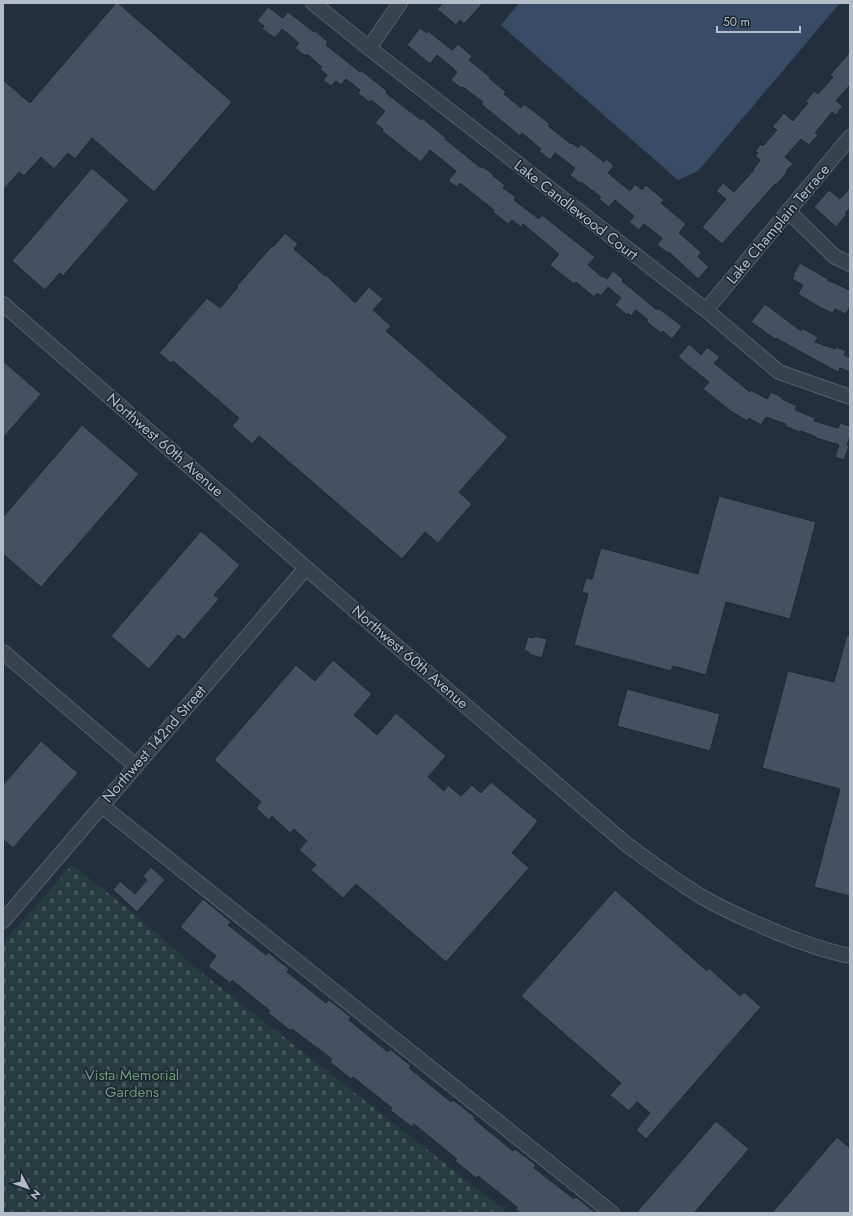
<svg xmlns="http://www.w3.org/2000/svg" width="853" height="1216" font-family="Jost,sans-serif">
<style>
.cemetery{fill:url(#cemetery-stones)}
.water{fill:#394c67}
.building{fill:#455162;stroke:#1f2835}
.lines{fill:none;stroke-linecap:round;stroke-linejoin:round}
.minor-casing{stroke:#565f6c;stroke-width:16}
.minor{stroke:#38414e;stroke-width:14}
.labels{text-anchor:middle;stroke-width:3;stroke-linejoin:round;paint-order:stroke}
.street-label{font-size:15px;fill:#b4bcc9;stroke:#1d2633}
.park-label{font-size:15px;fill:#6b9a76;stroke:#1d2633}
</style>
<defs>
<pattern id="cemetery-stones" width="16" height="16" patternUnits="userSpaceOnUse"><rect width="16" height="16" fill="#263c3f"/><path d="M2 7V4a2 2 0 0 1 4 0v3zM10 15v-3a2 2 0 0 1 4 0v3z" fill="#435659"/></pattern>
</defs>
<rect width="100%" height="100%" fill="#242f3e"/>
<path class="cemetery" d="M72 865 138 917 197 969 508 1213H3V943Z"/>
<path class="water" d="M519 3H840L698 171 678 180 501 25Z"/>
<path class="building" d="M116 3H118L232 102 154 192 92 138 75 159 68 153 54 169 41 157 24 176 19 172 3 190V80L30 103Z
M443 3H483L464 24 460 20 456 25 437 9Z
M268 7 283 18 288 12 314 32 315 31 328 42 326 45 360 72 362 71 387 91 386 93 421 120 422 118 446 138 445 139 481 168 482 166 494 175 493 176 505 185 503 188 516 197 514 200 539 219 542 215 595 257 588 265 602 277 603 276 607 279 613 271 623 279 622 281 657 310 658 308 682 326 672 339 663 331 661 333 647 322 648 320 636 310 631 316 628 313 627 315 615 305 621 298 608 287 601 296 597 293 594 297 576 282 574 284 550 265 559 254 523 224 521 227 512 220 508 224 493 212 494 210 460 183 457 187 448 181 456 171 430 150 421 162 382 131 383 129 375 123 385 111 371 100 369 102 358 93 360 90 346 79 341 85 336 81 331 86 323 80 327 75 320 69 322 67 307 54 305 56 295 48 299 43 282 29 275 38 262 29 264 26 257 21Z
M420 28 427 33 428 31 452 50 458 44 472 56 469 60 490 77 489 78 506 92 504 94 521 108 524 104 550 124 548 126 571 144 572 143 578 148 581 144 604 162 606 159 610 162 614 166 608 173 630 191 635 184 642 190 646 185 664 200 661 203 686 224 679 233 701 252 698 257 709 267 698 279 669 252 668 253 657 245 662 238 644 224 639 230 629 222 634 216 615 200 609 207 599 199 601 197 581 182 580 183 570 175 575 168 555 153 550 160 539 151 541 149 522 133 520 136 481 104 483 102 463 87 461 88 451 80 457 72 454 70V69L437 55 430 64 407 45Z
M850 52V85L836 101 843 106 836 115 832 112 815 133 818 135 809 145 801 139 785 157 793 164 786 171 787 172 776 185 775 184 722 244 702 227 726 199 716 191 723 183 734 192 754 170H753L760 160 755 156 758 153 755 151 761 144 763 146 777 130 772 127 784 113 793 121 808 103 805 102 810 96 814 91 818 94 833 77 830 75Z
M92 168 129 200 63 276 60 273 45 290 12 261Z
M850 188V208L845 213 847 214 836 227 814 207 829 190 840 199Z
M285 233 298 244 294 249 325 276 326 275 355 303 369 287 383 299 373 310 391 326 386 331 508 437 459 492 472 504 438 543 425 532 402 559 259 436 252 444 232 426 239 418 173 361 171 363 159 353 207 298 220 308 238 287 237 286 272 246 273 247Z
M800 263 828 279 827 280 850 290V306L846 314 835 309 833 313 823 309 798 294 803 285 792 279 794 276 793 275Z
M765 304 801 331 802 328 818 337 815 342 835 349 836 347 846 351 844 355 850 358V372L840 368 839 372 829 368V367L821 363 776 338 775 339 751 322Z
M689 344 701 355 707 347 720 357 714 363 750 392 751 390 767 399 771 392 783 398 782 399 797 406 795 410 815 418 814 421 838 428 840 423 850 426V436L847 445 849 446 844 460 835 457 839 445 816 438V437L801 431 800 432 792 429 785 426 786 424 766 417 761 425 749 418 748 421 732 412 703 389 709 382 678 357Z
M3 361 41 394 3 438Z
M82 425 139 474 41 587 3 554V517Z
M719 496 816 522 790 619 726 602 706 675 673 666 671 671 574 645 588 594 582 592 586 578 592 579 601 548 698 574Z
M201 531 240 565 214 595 219 599 184 640 178 635 149 669 111 636Z
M847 635 850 636V896L814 887 840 789 762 768 788 671 834 682Z
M534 636 547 639 542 658 529 654V652L524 650 528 637 534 638Z
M333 660 372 694 354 715 377 735 396 713 446 756 428 777 444 791 448 785 461 796 472 785 481 793 491 782 538 821 512 853 529 868 446 962 356 884 343 898 311 870 316 865 299 850 307 841 294 829 290 833 272 816 269 820 256 808 261 802 214 760 296 665 315 681Z
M627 689 720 714 710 751 617 726Z
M41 741 78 773 13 848 3 839V785Z
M151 867 165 880 137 912 113 890 120 881 135 894 147 880 143 876Z
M615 890 707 971 709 968 740 996 744 992 761 1007 646 1139 636 1130 650 1113 637 1102 629 1111 610 1095 621 1083 521 996Z
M203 899 231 922 228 925 266 955 268 952 289 969 287 972 326 1003 329 1000 351 1017 349 1020 388 1052 390 1049 411 1066 409 1068 451 1102 453 1100 475 1117 474 1119 513 1151 515 1149 536 1165 534 1168 574 1199 576 1197 596 1213H520L516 1209 517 1207 478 1176 476 1178 455 1161 457 1159 414 1124 412 1127 390 1110 392 1108 353 1077 351 1079 330 1062 332 1059 292 1029 291 1031 268 1013 270 1011 232 980 230 983 208 966 216 956 180 927Z
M716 1121 749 1149 694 1213H636Z
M837 1137 850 1148V1213H772Z"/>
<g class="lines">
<g class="minor-casing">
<path id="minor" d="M313 3 369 48 706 310 779 372 850 397
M369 48 400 3
M788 211 834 256 850 264
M3 304 306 568 626 844C652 863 678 883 706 899 721 908 737 915 753 922 784 936 816 949 850 956
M706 310 850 137
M3 652 136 766
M102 806 612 1213
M3 921 306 568"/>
</g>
<use href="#minor" class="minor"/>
</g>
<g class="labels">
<g class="street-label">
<text transform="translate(576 210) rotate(38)" y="5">Lake Candlewood Court</text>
<text transform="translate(778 224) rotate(-50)" y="5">Lake Champlain Terrace</text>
<text transform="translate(165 445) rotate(41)" y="5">Northwest 60th Avenue</text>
<text transform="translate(410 657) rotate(41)" y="5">Northwest 60th Avenue</text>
<text transform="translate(154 744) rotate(-49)" y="5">Northwest 142nd Street</text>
</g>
<g class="park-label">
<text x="132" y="1080">Vista Memorial<tspan x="132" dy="17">Gardens</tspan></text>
</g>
</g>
<rect width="853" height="1216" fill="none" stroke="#b4bcc9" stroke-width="8"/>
<g transform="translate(28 1188) rotate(131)" stroke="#1d2633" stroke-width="3" paint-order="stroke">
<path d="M0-3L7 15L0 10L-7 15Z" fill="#b4bcc9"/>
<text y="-6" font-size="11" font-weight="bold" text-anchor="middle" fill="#b4bcc9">N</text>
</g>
<path d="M717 26v6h83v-6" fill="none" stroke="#b4bcc9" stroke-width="2"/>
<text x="723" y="26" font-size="12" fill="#b4bcc9" stroke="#1d2633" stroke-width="3" paint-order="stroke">50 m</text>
</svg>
